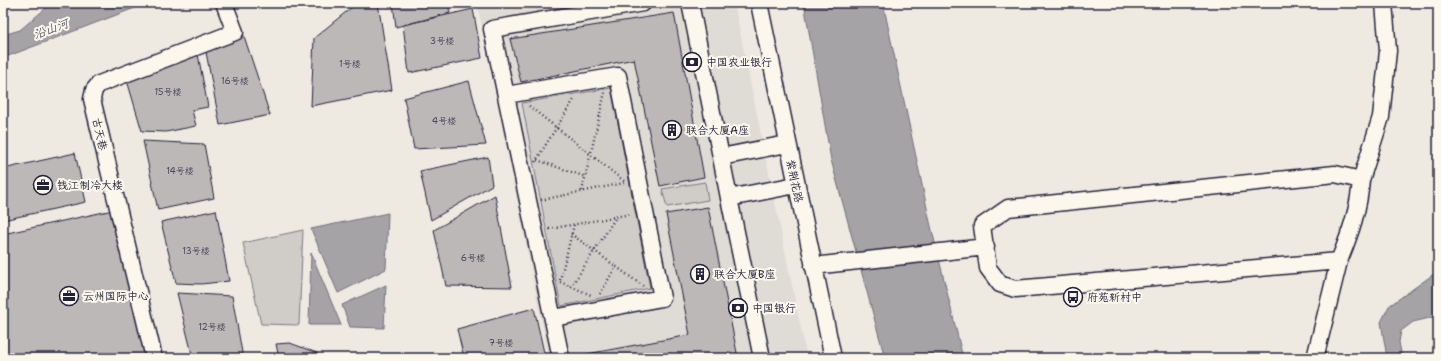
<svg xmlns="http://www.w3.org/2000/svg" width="1441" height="361" font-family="'Shantell Sans','LXGW WenKai TC',sans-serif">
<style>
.built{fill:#dfdbd5}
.green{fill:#d0cdc9;stroke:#797882}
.water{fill:#a6a3a7;stroke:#716f7c}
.building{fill:#bcb8b8;stroke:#22223b}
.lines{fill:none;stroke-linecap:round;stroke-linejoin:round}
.minor-casing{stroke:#22223b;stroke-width:19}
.path{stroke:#22223b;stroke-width:2.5;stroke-dasharray:1 3;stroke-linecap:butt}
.minor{stroke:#fbf7ec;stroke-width:16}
.labels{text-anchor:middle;stroke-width:4;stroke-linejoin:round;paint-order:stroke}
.number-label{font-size:9px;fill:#48485a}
.poi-label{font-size:11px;fill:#22223b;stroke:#fbf7ec;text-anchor:start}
.street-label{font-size:11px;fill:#22223b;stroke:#fbf7ec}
.water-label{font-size:12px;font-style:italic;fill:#575666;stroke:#fbf7ec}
</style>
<rect width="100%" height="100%" fill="#eeeae2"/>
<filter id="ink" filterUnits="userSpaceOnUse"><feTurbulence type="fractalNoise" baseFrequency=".025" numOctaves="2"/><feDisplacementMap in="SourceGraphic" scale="8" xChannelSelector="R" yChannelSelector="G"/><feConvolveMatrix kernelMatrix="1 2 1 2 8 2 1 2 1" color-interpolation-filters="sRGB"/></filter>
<g filter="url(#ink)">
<path class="built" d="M477 3H734L807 358H549Z"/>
<path class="green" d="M611 88 650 288 561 306 522 103Z
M705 182 708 200 667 207 662 189Z
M303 230 299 325 261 324 243 243Z"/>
<path class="water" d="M66 3H148L3 58V35L20 30 46 8Z
M804 3H883L930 222 963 358H885L831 160Z
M388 213 386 269 338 293 311 229Z
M311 253 341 325H309Z
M1438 271V316L1413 322 1401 331 1399 342 1402 358H1387L1381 322 1389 306Z
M386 285 384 328 350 327 342 305Z"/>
<path class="building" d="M357 3H378L392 90 311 106 314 38Z
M393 3H448L450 13 396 27Z
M473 9 482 58 409 73 403 25Z
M674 13 704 177 660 186 634 59 521 82 510 39Z
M243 33 270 115 220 125 205 47Z
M197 49 208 107 192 110 196 126 166 132 142 131 126 77Z
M469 81 486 145 414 149 404 98Z
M143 141 204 144 214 198 158 210Z
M75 153 86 202 3 220V169Z
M488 157 492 185 431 220 420 171Z
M495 195 512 287 446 286 434 230Z
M708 207 738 358H576V356L690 335 666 214Z
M113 210 150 358H3V234Z
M216 210 229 281 201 284 176 283 161 222Z
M177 293 232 296 243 358H193Z
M534 308 545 357 464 358 457 329Z
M290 343 317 353 318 358H279L276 344Z
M452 353 454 358H436Z"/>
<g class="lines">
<g class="minor-casing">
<path id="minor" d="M690 3 721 157 787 144
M759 3 833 358
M506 95 618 76 662 298 553 318
M721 157 729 198
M1335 174 1361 180C1359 209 1350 234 1339 261L1015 289 1000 284 988 268 982 226 1008 208Z
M1361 180 1381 117 1388 51 1384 3
M813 266 986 247
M154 358 92 99 94 90 99 84 235 32 224 3
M561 358 492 29 643 3
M762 358 729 198 796 185
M1315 358 1339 261"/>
</g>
<path class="path" d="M529 106 624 181
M537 160 586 177
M535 162 575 98
M582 191 605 92
M541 200 624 183
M549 229 631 214
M571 234 643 286
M560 280 574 225
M560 282 591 295
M571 287 616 217
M600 294 616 266"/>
<use href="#minor" class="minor"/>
</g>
</g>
<defs>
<g id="bank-ring" transform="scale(1)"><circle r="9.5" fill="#fbf7ec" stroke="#22223b" stroke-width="1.5"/><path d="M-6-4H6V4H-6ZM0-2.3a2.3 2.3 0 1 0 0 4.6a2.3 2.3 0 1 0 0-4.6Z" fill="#22223b"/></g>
<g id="building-ring" transform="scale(1)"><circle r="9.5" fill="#fbf7ec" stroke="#22223b" stroke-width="1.5"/><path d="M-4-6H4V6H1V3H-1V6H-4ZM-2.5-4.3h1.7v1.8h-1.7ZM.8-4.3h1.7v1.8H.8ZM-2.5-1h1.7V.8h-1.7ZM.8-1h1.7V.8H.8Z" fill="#22223b"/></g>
<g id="office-ring" transform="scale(1)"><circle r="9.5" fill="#fbf7ec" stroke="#22223b" stroke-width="1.5"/><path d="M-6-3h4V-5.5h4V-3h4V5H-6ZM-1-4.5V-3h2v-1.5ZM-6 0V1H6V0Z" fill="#22223b"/></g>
<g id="bus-ring" transform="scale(1)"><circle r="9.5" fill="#fbf7ec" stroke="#22223b" stroke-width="1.5"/><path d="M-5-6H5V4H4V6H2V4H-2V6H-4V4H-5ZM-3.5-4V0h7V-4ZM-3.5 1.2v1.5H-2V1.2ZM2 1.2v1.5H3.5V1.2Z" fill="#22223b"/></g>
</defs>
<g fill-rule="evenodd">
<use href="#bank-ring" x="692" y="62"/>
<use href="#building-ring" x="672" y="130"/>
<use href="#office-ring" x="43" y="185"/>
<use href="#building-ring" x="700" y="274"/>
<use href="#office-ring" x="69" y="296"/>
<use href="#bus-ring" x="1073" y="297"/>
<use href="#bank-ring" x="738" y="308"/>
</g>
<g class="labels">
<g class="number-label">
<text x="442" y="44">3号楼</text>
<text x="350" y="67">1号楼</text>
<text x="235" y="84">16号楼</text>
<text x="168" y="95">15号楼</text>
<text x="444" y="124">4号楼</text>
<text x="180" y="174">14号楼</text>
<text x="196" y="254">13号楼</text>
<text x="473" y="261">6号楼</text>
<text x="212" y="330">12号楼</text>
<text x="501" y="346">7号楼</text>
</g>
<g class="poi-label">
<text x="706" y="66">中国农业银行</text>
<text x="686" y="134">联合大厦A座</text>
<text x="57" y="189">钱江制冷大楼</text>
<text x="714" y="278">联合大厦B座</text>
<text x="83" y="300">云州国际中心</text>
<text x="1087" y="301">府苑新村中</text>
<text x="752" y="312">中国银行</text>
</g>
<g class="street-label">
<text transform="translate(100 134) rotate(77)" y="4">古天巷</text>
<text transform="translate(795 181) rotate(78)" y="4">紫荆花路</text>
</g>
<g class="water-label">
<text transform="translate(51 29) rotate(-20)" y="4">沿山河</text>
</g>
</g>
<rect width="1441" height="361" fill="none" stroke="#fbf7ec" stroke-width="16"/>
<rect x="8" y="8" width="1425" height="345" fill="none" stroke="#22223b" stroke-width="1.5" filter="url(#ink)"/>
</svg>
